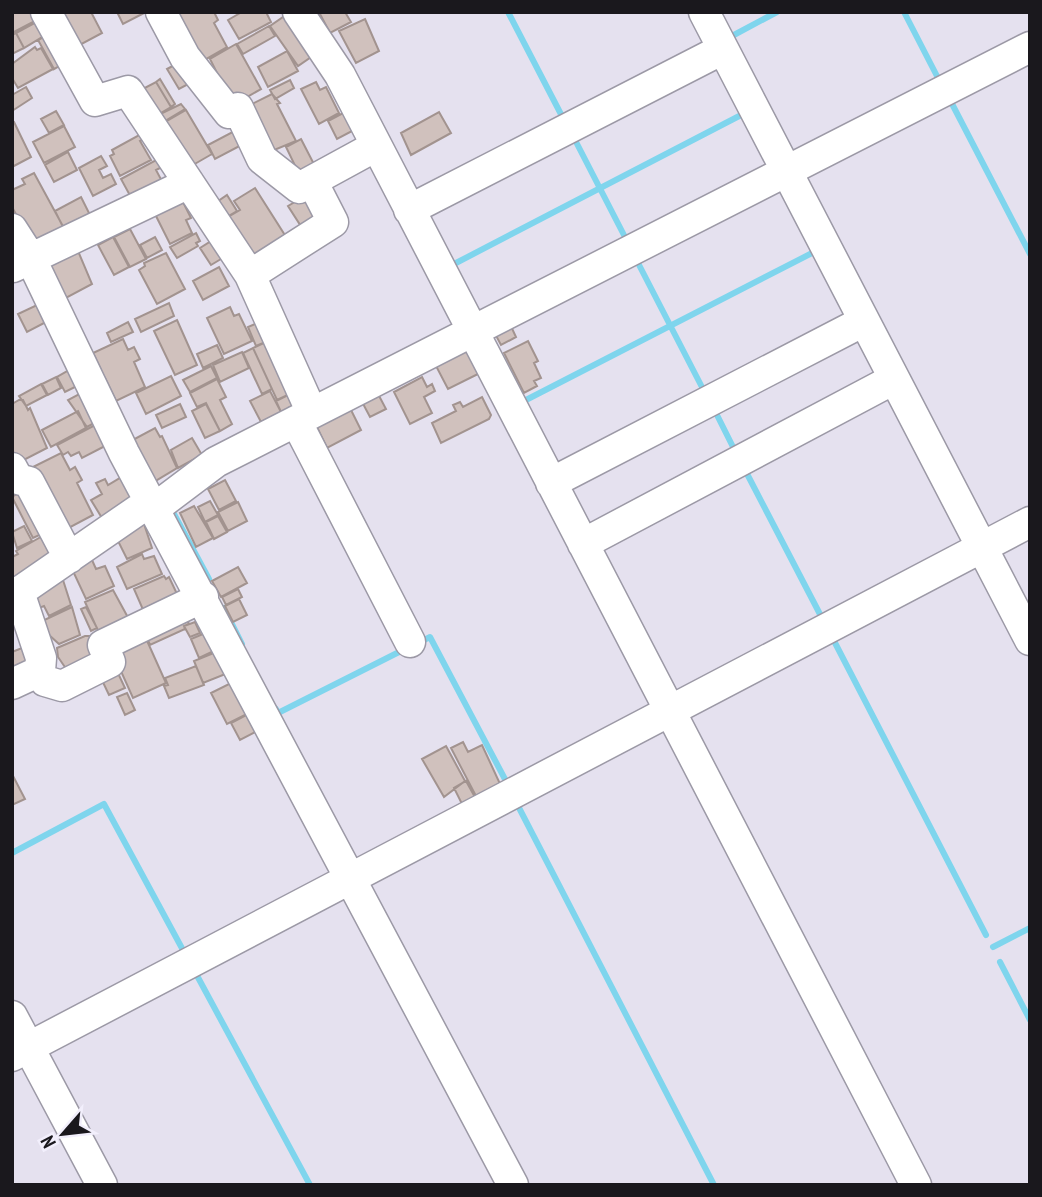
<svg xmlns="http://www.w3.org/2000/svg" width="1042" height="1197" font-family="'PT Sans Narrow',sans-serif">
<style>
.lines{fill:none;stroke-linecap:round;stroke-linejoin:round}
.stream{stroke:#7fd5ed;stroke-width:6}
.building{fill:#d0c1bd;stroke:#a2938f;stroke-width:2}
.minor-casing{stroke:#9c99a6;stroke-width:33}
.minor{stroke:#fff;stroke-width:30}
</style>
<rect width="100%" height="100%" fill="#e5e1ef"/>
<g class="lines">
<path class="stream" d="M508 12 565 122
M904 12 939 80
M732 36 777 12
M949 98 1030 254
M573 136 627 241
M636 259 705 393
M454 264 745 113
M524 401 816 251
M714 409 736 453
M744 468 823 620
M174 514 209 579
M224 608 242 644
M832 637 986 935
M418 643 430 637 507 783
M276 709 278 713 405 649
M516 802 714 1185
M12 853 104 804 184 952
M993 947 1030 928
M1000 962 1030 1020
M194 970 310 1185"/>
</g>
<path class="building" d="M12 12H32L35 21 12 33Z
M57 12H91L102 33 76 47Z
M117 12H146L123 24Z
M175 12H214L218 20 214 23 227 47 199 63Z
M242 12H266L271 22 239 39 228 20Z
M323 12H345L351 22 330 33 320 14Z
M286 15 314 55 298 66 270 26Z
M365 19 379 51 356 63 339 31Z
M40 20 47 34 24 48 16 33Z
M269 26 275 36 243 54 237 44Z
M16 33 24 48 12 54V35Z
M51 33 66 62 54 69 38 40Z
M236 44 261 89 233 105 210 59Z
M35 47 37 50 41 48 53 69 18 88 12 78V64Z
M287 51 298 71 268 87 258 67Z
M182 61 194 81 179 89 167 69Z
M160 79 175 104 171 107 156 82Z
M290 80 294 88 275 99 270 90Z
M156 82 171 107 154 117 139 91Z
M316 82 320 90 326 87 339 113 319 124 301 89Z
M26 87 32 98 12 111V95Z
M272 94 280 103 277 104 296 141 267 153 244 108Z
M181 104 185 109 160 124 156 116Z
M186 110 212 154 186 169 160 125Z
M56 111 64 125 49 133 41 119Z
M345 112 354 130 337 139 328 121Z
M439 112 451 133 411 155 401 133Z
M14 122 31 157 12 167V123Z
M64 126 75 147 44 163 33 142Z
M242 127 249 141 215 159 208 145Z
M141 134 144 139 140 141 151 160 120 176 110 156 114 154 112 150Z
M301 139 317 170 301 178 286 147Z
M68 152 77 170 54 182 45 165Z
M101 156 107 166 99 170 103 178 111 174 116 184 93 196 79 168Z
M158 159 162 167 156 170 164 185 133 201 121 179Z
M34 173 65 230 32 243 12 207V190L25 184 22 179Z
M255 188 288 240 250 264 228 217 240 210 234 201Z
M310 193 328 220 306 234 288 206Z
M227 195 237 211 220 221 211 206Z
M81 197 91 217 65 231 55 211Z
M181 198 191 218 186 220 192 233 170 244 155 214Z
M130 229 146 259 130 267 114 237Z
M196 233 200 241 196 243 198 246 177 258 170 247Z
M113 237 129 267 114 275 98 245Z
M155 237 162 250 147 258 140 245Z
M216 238 226 256 211 265 200 248Z
M78 251 92 284 64 299 43 259Z
M166 253 185 289 157 304 139 270 145 266 144 263Z
M219 267 229 286 203 300 193 281Z
M169 303 174 316 141 332 135 319Z
M37 305 46 322 27 332 18 314Z
M230 307 234 316 239 314 252 341 224 354 207 318Z
M177 320 197 365 175 375 154 331Z
M128 322 133 332 111 342 107 333Z
M260 322 268 341 256 346 248 327Z
M509 322 516 337 501 345 493 330Z
M123 339 128 350 134 347 140 359 134 362 145 387 116 401 105 378 101 380 97 373 101 370 93 353Z
M268 341 292 393 277 400 253 348Z
M528 341 538 361 534 363 541 378 534 381 537 386 524 393 504 353Z
M217 345 223 358 203 368 197 354Z
M253 348 272 389 262 394 243 353Z
M467 348 480 373 448 389 435 364Z
M242 352 249 368 220 382 213 365Z
M211 366 217 378 190 392 183 380Z
M71 369 79 385 65 392 57 377Z
M171 376 181 396 146 414 136 393Z
M56 377 61 388 48 395 42 384Z
M422 377 427 387 432 384 435 391 424 397 432 413 410 424 394 392Z
M217 379 226 397 220 400 232 424 220 431 206 403 197 407 190 393Z
M41 384 47 395 26 406 19 396Z
M270 391 281 412 261 422 250 401Z
M83 392 98 421 87 427 68 400Z
M377 392 386 409 370 417 361 400Z
M288 395 293 406 281 412 276 401Z
M482 397 491 415 489 419 441 443 432 423 456 411 453 405 460 402 463 407Z
M19 400H23L28 410 30 408 47 448 16 464 12 457V404Z
M180 404 186 417 162 428 156 415Z
M206 404 220 431 205 438 192 411Z
M350 408 361 430 327 448 316 425Z
M78 411 86 428 51 447 42 430Z
M97 424 107 445 82 458 79 452 71 456 68 452 63 455 57 445Z
M155 428 160 437 162 436 177 468 152 483 129 442Z
M192 438 202 455 178 468 171 450Z
M61 453 70 470 75 467 82 480 77 483 93 515 63 531 31 468Z
M125 475 137 496 102 518 91 500 102 494 96 483 105 479 108 485Z
M225 480 236 501 219 510 208 489Z
M26 488 48 531 33 538 12 497Z
M210 501 218 515 205 522 198 507Z
M238 502 247 521 228 531 218 512Z
M194 506 213 538 196 547 180 513Z
M218 516 227 532 214 539 206 522Z
M143 521 152 548 127 559 116 537Z
M24 526 32 541 17 548 12 532Z
M46 534 56 552 12 580V557L18 554 16 551Z
M142 554 144 559 154 556 162 574 127 589 117 567Z
M92 560 96 569 105 566 114 586 86 599 72 569Z
M238 567 247 583 221 597 212 581Z
M164 576 166 579 169 577 178 596 144 612 134 589Z
M63 580 71 605 49 616 44 606 36 609 31 598Z
M238 589 242 597 226 605 222 597Z
M113 590 131 623 100 635 85 602Z
M239 599 247 615 233 622 225 606Z
M72 607 80 635 59 644 49 635 44 637 38 623Z
M86 607 97 628 91 631 81 609Z
M184 613 189 624 184 626 185 629 150 645 144 631Z
M195 622 200 633 190 637 184 626Z
M210 631 218 649 199 658 191 639Z
M144 634 166 683 133 698 111 649Z
M85 636H90L99 657 69 673 58 657 57 648Z
M27 646 33 659 12 675V652Z
M216 652 228 673 203 683 194 661Z
M196 666 204 685 169 698 164 686 168 685 165 678Z
M116 669 125 688 109 695 100 676Z
M237 680 253 711 227 724 211 693Z
M127 693 135 710 125 715 117 697Z
M252 712 261 729 240 740 231 723Z
M463 742 468 752 482 745 501 786 477 798 451 748Z
M446 746 465 781 444 797 422 759Z
M12 774 25 799 12 805Z
M466 781 476 799 463 806 454 788Z"/>
<g class="lines">
<g class="minor-casing">
<path id="minor" d="M46 12 95 101 128 91 250 275 312 413
M161 12 185 57 229 113 238 108 262 159 299 188 376 146
M298 12 340 75 916 1185
M704 12 1030 640
M409 210 723 49
M12 229 30 257 124 453 513 1185
M13 267 189 183
M250 275 333 222 312 181
M296 421 410 642
M12 468 18 479 29 482 69 558
M551 483 864 321
M155 508 216 462 1030 47
M583 544 894 379
M12 592H19L151 501
M40 671 45 681 62 686 110 662 103 645 203 597
M12 684 40 671 41 658 19 592
M12 1016 102 1185
M12 1056 1030 522"/>
</g>
<use href="#minor" class="minor"/>
</g>
<rect width="1042" height="1197" fill="none" stroke="#1a181d" stroke-width="28"/>
<g transform="translate(63 1134) rotate(242)" stroke="#f2effc" stroke-width="5" paint-order="stroke">
<path d="M0-5L12 26L0 18L-12 26Z" fill="#1a181d"/>
<text y="-10" font-size="19" font-weight="bold" text-anchor="middle" fill="#1a181d">N</text>
</g>
</svg>
